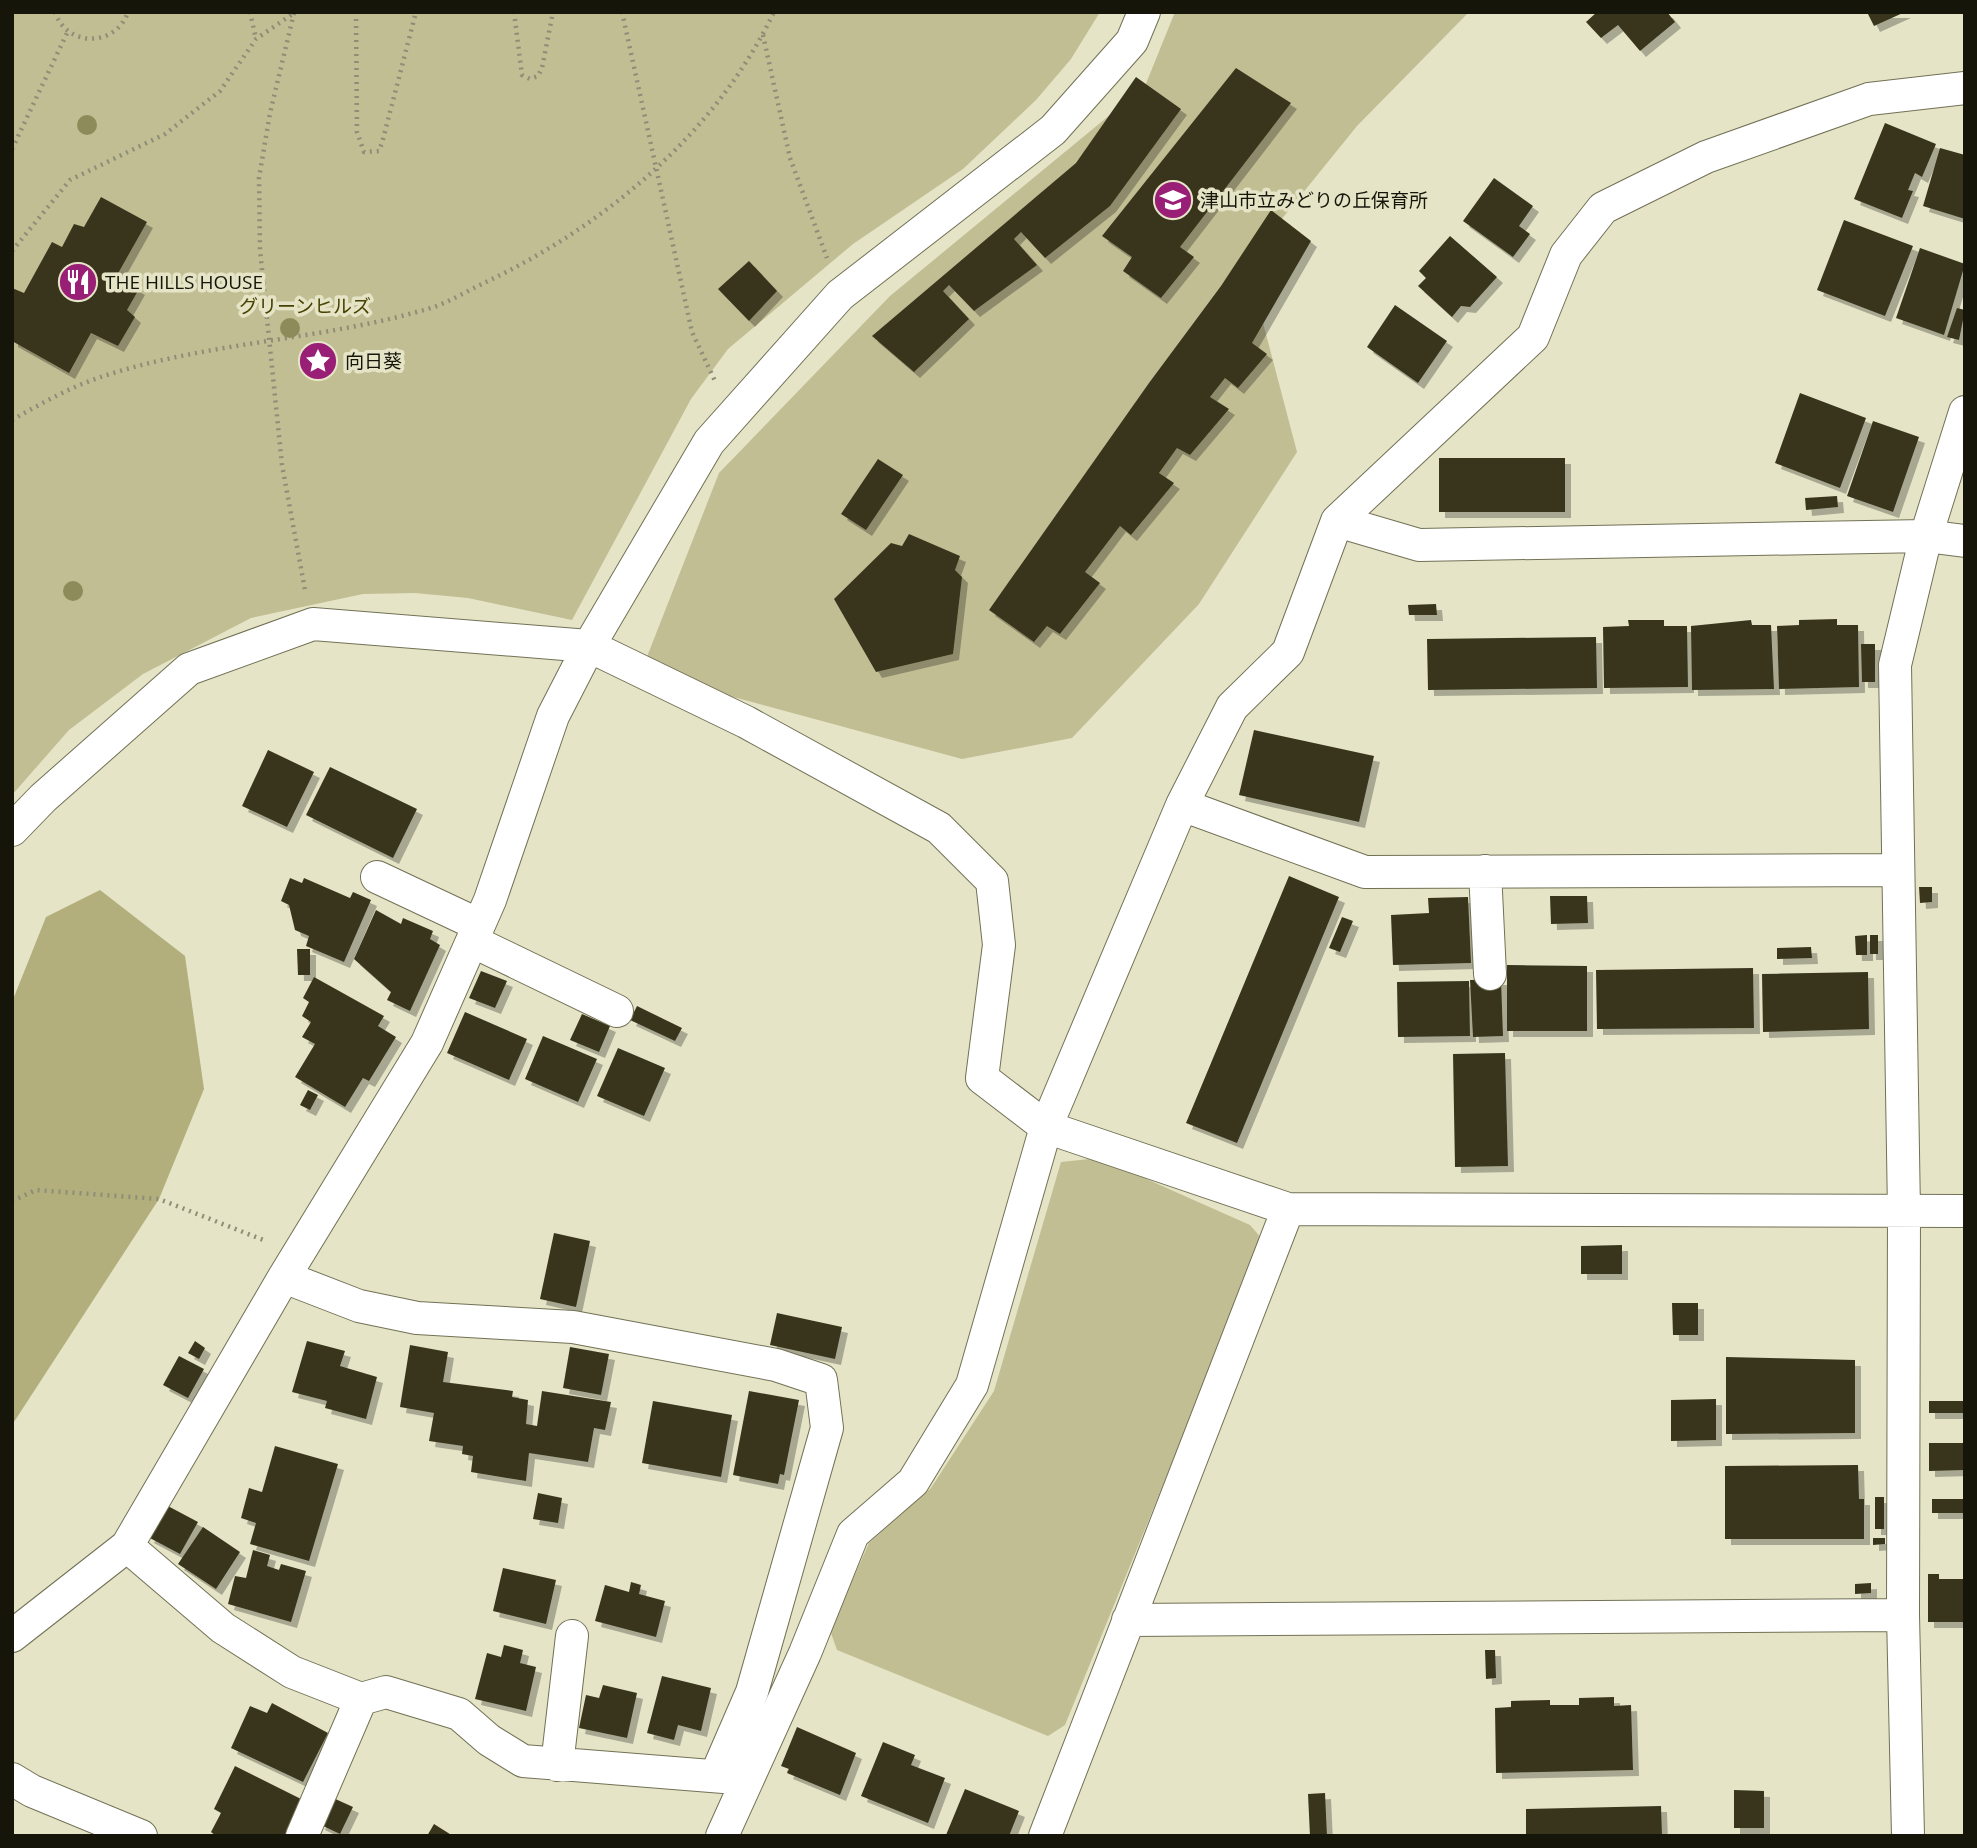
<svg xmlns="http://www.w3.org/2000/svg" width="1977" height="1848" font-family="'Open Sans','Noto Sans JP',sans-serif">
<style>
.green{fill:#c1be93}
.forest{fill:#b2af7d}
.building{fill:#38361e;filter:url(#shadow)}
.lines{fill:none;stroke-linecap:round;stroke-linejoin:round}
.street-casing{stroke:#727156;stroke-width:34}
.path{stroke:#8e8d77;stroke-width:4.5;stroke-dasharray:2 5;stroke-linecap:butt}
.street{stroke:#fff;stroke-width:32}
.tree{fill:#8e8b5a}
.labels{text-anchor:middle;stroke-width:7;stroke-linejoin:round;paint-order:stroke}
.poi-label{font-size:19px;fill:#15150a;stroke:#e5e4c6;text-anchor:start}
.park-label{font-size:19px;fill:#474201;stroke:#e5e4c6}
</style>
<defs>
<filter id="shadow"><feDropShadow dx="6" dy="6" stdDeviation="0" flood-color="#0004"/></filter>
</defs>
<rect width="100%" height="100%" fill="#e5e4c6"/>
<path class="green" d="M12 12H1100L1071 59 1036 100 963 169 853 244 728 349 691 399 572 620 468 598 415 593 363 594 251 618 143 674 69 730 12 795Z
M1175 12H1469L1357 126 1247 262 1297 452 1199 604 1072 738 962 759 641 672 719 473 890 296 1145 86Z
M1099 1158 1250 1225 1263 1240 1065 1725 1048 1736 837 1650 830 1630 869 1543 931 1488 994 1391 1061 1162Z"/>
<path class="forest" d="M100 890 185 956 204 1089 159 1199 12 1425V1002L46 917Z"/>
<path class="building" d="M1597 12H1667L1675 22 1640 51 1618 25 1601 38 1586 22Z
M1867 12H1905L1874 26Z
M1236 68 1291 103 1180 247 1194 257 1161 298 1123 271 1132 257 1102 236Z
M1136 77 1181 109 1110 206 1045 258 1021 232 1014 239 1037 265 974 311 949 285 943 291 969 319 914 372 872 336 1076 163Z
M1885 123 1936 144 1922 177 1915 173 1908 190 1913 191 1902 218 1854 199Z
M1940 148 1965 155V219L1923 206Z
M1494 178 1533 206 1519 226 1530 234 1513 257 1463 221Z
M101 197 147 222 116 277 139 289 127 310 135 317 118 346 91 333 69 373 12 341V288L24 293 52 242 62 247 74 224 84 227Z
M1271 210 1311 241 1252 343 1267 354 1238 388 1225 378 1210 397 1229 409 1190 455 1177 448 1159 473 1174 483 1131 535 1120 526 1085 572 1100 583 1060 634 1047 626 1034 642 989 610 1149 383 1221 286Z
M1844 220 1913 246 1885 316 1817 290Z
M1450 236 1497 277 1470 307 1461 306 1452 317 1418 286 1426 278 1419 271Z
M1920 248 1965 264 1944 335 1896 318Z
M749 261 777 291 749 321 718 289Z
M1395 305 1447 341 1418 383 1367 347Z
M1957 308 1965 310 1959 340 1947 337Z
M1800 393 1866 418 1840 488 1775 463Z
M1873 421 1919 437 1893 512 1847 496Z
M1439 458H1565V512H1439Z
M878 459 903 475 866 530 841 514Z
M1837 496 1838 507 1806 510 1805 498Z
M909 534 960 556 955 570 962 577 953 654 876 672 834 599 891 543 902 546Z
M1436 604 1437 615H1409L1408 605Z
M1837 619V625H1858L1859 687 1779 689 1777 626 1799 625V620Z
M1628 620H1664V626H1687L1688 687 1604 688 1603 627 1629 626Z
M1751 620 1752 625H1771L1774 689 1692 690 1691 626Z
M1596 637 1597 688 1428 690 1427 639Z
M1861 644H1875V682H1862Z
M1254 730 1374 756 1359 822 1239 795Z
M268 750 314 772 287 827 242 806Z
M330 767 417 809 393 858 306 815Z
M1289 876 1339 897 1237 1143 1186 1123Z
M290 878 302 883 304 878 350 898 353 892 371 900 344 962 306 946 309 936 295 930 289 905 281 901Z
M1919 887H1932V902L1920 903Z
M1550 896H1587L1588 923 1551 924Z
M1468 897 1471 963 1393 965 1391 915 1429 913 1428 898Z
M376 910 401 924 403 918 433 931 430 939 440 945 410 1011 387 1000 391 992 354 959Z
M1342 917 1353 921 1340 952 1329 948Z
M1867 935V955H1856L1855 936Z
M1870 935H1878V954H1870Z
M1811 947 1812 958 1777 959V948Z
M297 949H310V975H298Z
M1507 965 1587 966V1031H1507Z
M1753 968 1754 1028 1597 1029 1596 970Z
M481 971 507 981 495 1008 469 998Z
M1868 972 1869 1029 1763 1032 1762 974Z
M314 977 384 1016 378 1026 396 1037 369 1081 363 1078 345 1107 295 1077 315 1044 302 1037 311 1022 302 1016 309 1002 303 998Z
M1501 979 1503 1036 1473 1037 1470 980Z
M1469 981 1470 1036 1398 1037 1397 982Z
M637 1006 682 1028 675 1041 630 1020Z
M465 1012 527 1039 509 1080 447 1053Z
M582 1014 610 1026 599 1052 570 1040Z
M543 1036 597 1059 578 1102 525 1079Z
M618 1048 665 1068 644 1116 597 1096Z
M1505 1053 1508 1166 1455 1167 1453 1054Z
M308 1090 318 1095 310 1110 300 1105Z
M554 1233 590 1241 576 1307 540 1299Z
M1622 1245V1274H1581V1246Z
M1672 1303H1698V1335H1673Z
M777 1313 842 1327 835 1359 770 1345Z
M195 1341 205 1348 199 1359 188 1353Z
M307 1341 345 1351 340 1366 377 1377 366 1419 325 1408 327 1401 292 1392Z
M410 1345 448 1352 443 1382 513 1391 512 1397 528 1400 526 1424 537 1426 542 1391 611 1402 605 1430 594 1428 588 1462 529 1453 526 1481 471 1472 473 1456 462 1454 463 1446 429 1441 434 1413 400 1407Z
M570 1347 609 1354 601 1395 563 1388Z
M179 1356 204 1369 188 1398 163 1385Z
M1726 1357 1855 1360V1433L1726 1434Z
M749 1391 799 1400 784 1475 780 1474 778 1484 733 1475Z
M1716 1399V1440L1671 1441V1400Z
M653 1401 732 1415 721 1477 642 1463Z
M1929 1401H1965V1413H1929Z
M1929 1443H1965V1470L1929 1471Z
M275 1446 338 1464 309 1561 250 1544 256 1523 241 1518 249 1488 262 1492Z
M1858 1465 1859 1499H1864V1539H1725V1466Z
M538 1493 562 1498 558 1523 533 1519Z
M1875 1497H1884V1529H1875Z
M1932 1499H1965V1513H1932Z
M166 1505 198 1522 180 1554 148 1537Z
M203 1527 240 1552 216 1589 178 1564Z
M1873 1538H1885V1544L1873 1545Z
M253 1550 270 1555 267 1566 279 1570 281 1564 306 1571 291 1622 228 1604 235 1576 246 1578Z
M503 1568 556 1580 546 1624 493 1611Z
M1928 1574H1939V1579H1965V1622H1928Z
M631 1582 641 1585 639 1594 665 1601 656 1637 595 1621 605 1585 629 1592Z
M1871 1583V1593L1855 1594V1584Z
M504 1645 523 1650 520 1663 536 1667 526 1711 475 1699 487 1653 501 1657Z
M1485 1650H1495L1496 1678 1486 1679Z
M662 1676 711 1688 701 1731 678 1725 674 1740 647 1733Z
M603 1685 637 1693 627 1738 579 1728 586 1695 599 1698Z
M1614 1697V1706L1631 1705 1633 1770 1496 1773 1495 1708 1511 1707V1701L1550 1700V1705H1579V1698Z
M272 1703 328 1733 303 1782 231 1748 250 1706 267 1713Z
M797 1727 856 1753 840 1795 787 1773 789 1769 781 1766Z
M883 1742 915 1755 911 1765 945 1778 928 1823 861 1796Z
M235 1766 305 1801 286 1836H216L211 1832 221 1813 214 1809Z
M965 1789 1019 1811 1009 1836 946 1835Z
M1734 1790 1764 1791V1828H1734Z
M1325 1793 1327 1836H1310L1308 1794Z
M331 1797 353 1807 340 1834 319 1824Z
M1661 1806 1662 1836H1526V1809Z
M434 1824 453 1836H427Z"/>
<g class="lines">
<g class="street-casing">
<path id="street" d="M1337 521 1419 545 1926 536 1965 541
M1182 805 1365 872 1898 870
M12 830 43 798 189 669 313 624 589 646 746 722 939 828 992 881 999 945 982 1078 1046 1127 1288 1209 1965 1211
M1485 871 1490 974
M377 877 479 925
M472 941 617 1011
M284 1277 359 1306 417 1318 573 1327 776 1365 821 1380 827 1428 752 1692 716 1775
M127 1546 223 1628 292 1672 361 1699 386 1692 459 1714 489 1740 523 1761 736 1778
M1128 1620 1903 1615
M12 1636 127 1546 284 1277 427 1043 490 900 553 716 589 646 709 442 840 295 1053 130 1132 41 1144 12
M557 1765 572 1636
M12 1779 32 1791 141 1836
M302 1836 361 1699
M722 1836 805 1653 853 1534 913 1482 972 1385 1046 1127 1182 805 1232 707 1288 652 1337 521 1533 337 1566 255 1603 208 1706 157 1869 99 1965 88
M1045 1836 1288 1209
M1908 1836 1903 1615 1904 1212 1895 665 1926 536 1965 412"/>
</g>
<path class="path" d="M55 12C67 48 116 47 128 12
M250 12 256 39
M356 12 357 132 364 152 379 151 382 143 416 12
M514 12 522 75 530 79 538 76 542 68 553 12
M622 12 692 332 715 381
M294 13 270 113 259 178 260 250 282 465 305 590
M763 35 790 158 827 258
M12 149 68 31
M12 251 70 180 165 134 220 91 256 39 294 13
M12 420C42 403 74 385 107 375 213 341 327 340 434 307 451 301 469 290 486 282 606 225 716 133 774 12
M12 1201 36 1190 159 1199 266 1241"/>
<use href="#street" class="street"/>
</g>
<g class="tree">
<circle cx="87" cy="125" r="10"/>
<circle cx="290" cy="328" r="10"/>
<circle cx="73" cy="591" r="10"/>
</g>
<defs>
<g id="school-disc" transform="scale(2.0125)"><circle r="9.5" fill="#991e76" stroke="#e5e4c6"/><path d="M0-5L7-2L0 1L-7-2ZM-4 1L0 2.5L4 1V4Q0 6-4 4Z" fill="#fff"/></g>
<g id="restaurant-disc" transform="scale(2.0125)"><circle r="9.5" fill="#991e76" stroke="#e5e4c6"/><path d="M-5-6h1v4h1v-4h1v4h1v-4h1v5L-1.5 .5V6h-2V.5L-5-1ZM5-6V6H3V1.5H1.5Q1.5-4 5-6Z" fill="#fff"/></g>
<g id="sight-disc" transform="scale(2.0125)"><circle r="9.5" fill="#991e76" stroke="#e5e4c6"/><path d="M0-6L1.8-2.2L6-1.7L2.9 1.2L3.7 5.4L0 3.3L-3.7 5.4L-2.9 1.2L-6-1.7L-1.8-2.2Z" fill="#fff"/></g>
</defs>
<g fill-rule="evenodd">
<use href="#school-disc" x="1173" y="200"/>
<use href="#restaurant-disc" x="78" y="282"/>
<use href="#sight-disc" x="318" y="361"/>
</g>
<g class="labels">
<g class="poi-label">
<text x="1200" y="207">津山市立みどりの丘保育所</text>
<text x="105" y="289">THE HILLS HOUSE</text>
<text x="345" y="368">向日葵</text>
</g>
<g class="park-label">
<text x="305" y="313">グリーンヒルズ</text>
</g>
</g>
<rect width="1977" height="1848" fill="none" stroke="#15150a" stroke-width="28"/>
</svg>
